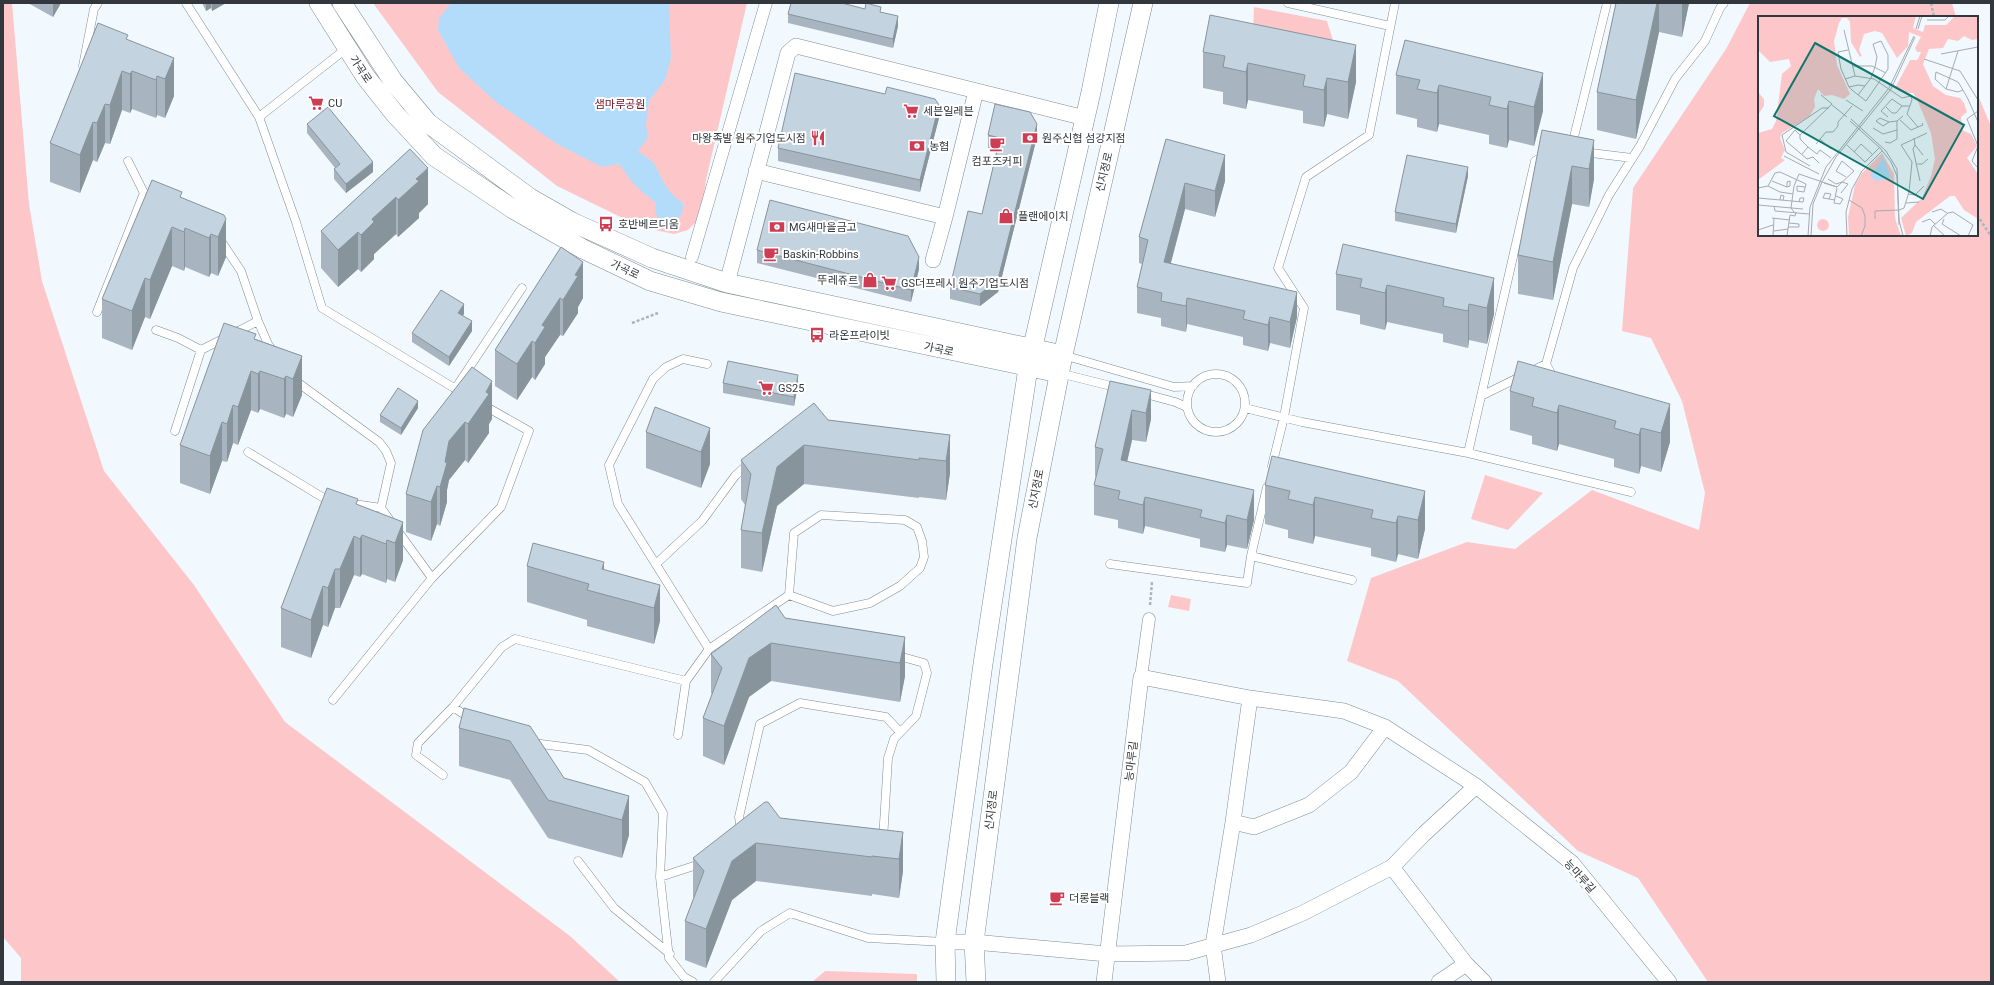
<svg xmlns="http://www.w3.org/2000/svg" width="1994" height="985" font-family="Roboto,'Noto Sans KR',sans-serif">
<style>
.green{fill:#fdc7c9}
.water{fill:#b3dcfa}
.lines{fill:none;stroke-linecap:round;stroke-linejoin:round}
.service-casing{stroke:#7d8c97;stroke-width:9}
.pedestrian-casing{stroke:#7d8c97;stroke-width:13}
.minor-casing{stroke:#7d8c97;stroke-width:16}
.tertiary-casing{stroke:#7d8c97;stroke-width:20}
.path{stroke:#aeb5ba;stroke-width:2.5;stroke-dasharray:3 2;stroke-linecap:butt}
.service{stroke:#fff;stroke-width:8}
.pedestrian{stroke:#fff;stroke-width:12}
.minor{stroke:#fff;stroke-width:15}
.tertiary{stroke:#fff;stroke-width:19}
.wall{fill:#a8b5c0}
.shaded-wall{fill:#88949c}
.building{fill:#c3d3df;stroke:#88949c}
.labels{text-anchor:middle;stroke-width:4;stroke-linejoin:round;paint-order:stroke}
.street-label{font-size:11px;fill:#31373c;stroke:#fff}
.poi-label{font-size:11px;fill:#31373c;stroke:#fff;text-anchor:start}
.park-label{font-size:11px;fill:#720f25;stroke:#fff}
.inset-road{fill:none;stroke:#a5abb0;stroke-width:1}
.view{fill:#0f766e;fill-opacity:0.15;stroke:#0f766e;stroke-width:2}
.inset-edge{fill:none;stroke:#31373c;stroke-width:2}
</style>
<rect width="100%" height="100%" fill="#f2f9fe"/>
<path class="green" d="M3 3H12L29 204 42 281 104 471 194 585 285 722 570 936 620 982H21V958L3 937Z
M373 3H747L706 180 701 217 688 230 674 234 641 227 557 186 438 92Z
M1750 3H1952L1956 17H1759V235H1977V93L1991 126V982H1708L1638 878 1578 851 1398 681 1347 661 1371 578 1467 542 1515 549 1592 490 1699 530 1705 493 1682 401 1651 338 1622 331 1633 188 1726 49Z
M1254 7 1327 21 1336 50 1253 34Z
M1485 475 1543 493 1508 530 1471 519Z
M1171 595 1191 599 1189 611 1168 607Z
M825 971 917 974V982H812Z"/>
<path class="water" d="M451 3H669L671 58 665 80 649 101 646 124 648 138 638 151C643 155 652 160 655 165 664 182 666 191 683 203 683 216 680 220 668 225L660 222 655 212 656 204C651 197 645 195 639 189 631 182 625 172 619 164L602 167 557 144 496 102 459 68 438 30 439 18Z"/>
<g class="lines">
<g class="service-casing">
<path id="service" d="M186 3 259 117 296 222 322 308 464 394
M1288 3 1390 26
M83 66 94 9 98 3
M259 117 347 48
M1566 142 1574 137 1607 3
M1583 152 1632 158
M1545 155 1535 161 1468 453 1631 492
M128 161 144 193 155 200
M219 238 241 271 258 321 268 344 273 351
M97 312 144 193
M156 330 178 338 201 350
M1063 355 1174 387 1193 386
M707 364 683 359 666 367 653 379 609 465 618 504 709 649
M1059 373 1119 388
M1187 403a29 29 0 1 1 58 0a29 29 0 1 1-58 0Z
M294 378 297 382 379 442 386 451 391 463 381 508
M1554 379 1546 364 1573 268 1609 195 1640 146 1675 79 1705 41 1720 8 1724 3
M455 389 522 288
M1142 393 1175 402 1187 407
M1481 396 1546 364
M1245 408 1302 422 1468 453
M175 431 201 350 258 321
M248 452 327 500 333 501
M1272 466 1284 417 1304 308 1278 268 1306 177 1369 135 1395 3
M347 503 381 508 432 578
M821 515 905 520 917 527 922 541 924 557 920 568 900 586 870 603 833 611 789 595 794 533Z
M1251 556 1352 580
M657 563 702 521 735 476 748 464
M1110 564 1247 583 1251 556 1267 487
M333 700 432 578 501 507 529 431 483 405
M453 707 502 647 515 639 686 681
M678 735 686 681 709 649 789 595
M533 743 588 750 645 782 663 813 660 877 669 958 684 977 693 982
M443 775 416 755 418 743 453 707 471 719
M741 831 739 817 760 724 800 703 886 717 900 732
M883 840 888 758 894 739 916 716 927 673 924 663 895 655
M578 861 614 908 670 954
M660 877 703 863
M714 982 761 931 790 913 868 938 945 942"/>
</g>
<g class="pedestrian-casing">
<path id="pedestrian" d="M692 257 766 3
M1141 677 1149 619"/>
</g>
<g class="minor-casing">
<path id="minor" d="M756 171 945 217 976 91
M933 260 945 217
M727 283 788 53 796 46 1085 118
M1233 822 1254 827 1309 805 1351 772 1385 727
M1392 867 1466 964 1484 982
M945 942H974L1107 954 1186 953 1251 935 1303 913 1392 867 1424 834 1476 786
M1104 982 1141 677 1250 698 1344 711 1385 727 1476 786 1572 863 1669 982
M1218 982 1213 945 1233 822 1250 698
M1439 982 1466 964"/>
</g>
<g class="tertiary-casing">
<path id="tertiary" d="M319 3 365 76 395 114 434 156 513 209 583 249 650 281 721 302 1059 373
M342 3 393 81 428 123 530 198 572 222 652 258 727 283 1063 355
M946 982 945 942 983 664 1028 368 1091 92 1109 3
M976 982 974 942 1027 538 1063 355 1143 3"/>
</g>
<path class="path" d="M1931 3 1934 17
M1977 215 1991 236
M632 323 658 313
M1150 605 1152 582"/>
<use href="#service" class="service"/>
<use href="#pedestrian" class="pedestrian"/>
<use href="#minor" class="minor"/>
<use href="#tertiary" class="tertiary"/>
</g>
<path class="wall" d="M28 3H61L53 17Z
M202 3H226L212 11 211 8 206 11Z
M1616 3H1689L1682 37 1659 32 1636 139 1597 130V92Z
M881 12 898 26 893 48 788 23V14Z
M128 40 174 58V96L165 118 157 115 156 118 132 109 130 113 122 110 110 144 105 143 97 162 93 160 80 193 50 182V143Z
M1405 40 1543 111 1534 146 1509 140 1507 148 1489 144V135L1439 124 1437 132 1417 127V119L1396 114V75Z
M1203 52 1356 82 1348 119 1327 114 1324 127 1303 123V111L1248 100 1246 109 1223 104V92L1203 88Z
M939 118 920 192 778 161V148Z
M307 124 373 172 346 193 334 179V169L335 168 307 133Z
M1542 130 1594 140V179L1589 207 1572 204 1553 300 1518 294V255Z
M988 135 1037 137 998 292 980 306 950 299V287L982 214 997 150 988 148Z
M1166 139 1225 181 1215 217 1185 209 1171 263 1297 317 1290 348 1270 343 1268 351 1243 345V337L1187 324 1186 332 1161 326V318L1137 313V287L1142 264 1139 263V237Z
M410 149 428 204 419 213V218L398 237 396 234 374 254V259L361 272 358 269 338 287 321 268V231Z
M1468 176 1456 233 1395 221V212Z
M182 198 224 215 226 257 218 276 211 273 209 277 185 267 184 271 172 266 150 319 145 317 132 350 102 338V299Z
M561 247 583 298 578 307V313L563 336 560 335 545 357V364L535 380 532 377 517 400 495 386V350Z
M757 250 919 269 911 302 757 263Z
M1336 274 1494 278V314L1487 344 1469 340 1468 348 1443 342V334L1387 322 1385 330 1360 324V315L1336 310Z
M464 314 463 316 472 331 449 366 412 342V333Z
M256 339 302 356V395L293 417 286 414 284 418 260 409 258 413 251 410 238 445 233 443 227 462 222 461 210 494 180 483V445Z
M472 367 492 419 489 424V433L468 463 465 460 449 480 447 490V502L440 526 437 524 431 541 406 532V494Z
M723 383 798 384 794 406 723 393Z
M1151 390V419L1146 442 1132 440 1127 461 1254 520 1247 549 1227 545 1225 552 1200 547V539L1145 526 1143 534 1118 528V520L1094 515V485L1096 477 1095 476V447Z
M1510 391 1670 404V442L1661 472 1641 466 1639 474 1614 467V459L1559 444 1557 451 1532 444V436L1510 430Z
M418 408 401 435 380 422V415Z
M828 420 950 435V473L946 500 919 497V498L804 484 777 506 762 572 741 568V530L745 505 741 499V460Z
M710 428V464L701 488 646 468V432Z
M1265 485 1425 491V529L1418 559 1398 554 1396 562 1371 556V548L1315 536 1313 544 1288 538V530L1265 524Z
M358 505 403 522V560L395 582 387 579 386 583 362 574 360 577 354 575 340 608H335L328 627 323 625 311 658 281 647V608Z
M527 566 604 570 660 585V621L654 644 587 626V620L527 602Z
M785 618 905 637V676L900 702 771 681 749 697 724 765 703 756V718L712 694 711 693V654Z
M464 708 564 778 629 796V835L622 858 548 838 510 780 459 766V728Z
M780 818 903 832V871L899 898 872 894V896L756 881 732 900 706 968 685 960V921L694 897H693V858Z"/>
<path class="shaded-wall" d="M53 3H61L53 17Z
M206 3H211V8L206 11Z
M212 3H226L212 11Z
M1657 3H1659V32L1636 139V100Z
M1682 3H1689L1682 37Z
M898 16V26L893 48V39Z
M1356 45V82L1348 119V82Z
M174 58V96L165 118V79Z
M1248 63V100L1246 109V72Z
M122 71V110L110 144V105Z
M132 71V109L130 113V74Z
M1543 73V111L1534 146V107Z
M157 76V115L156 118V80Z
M1327 78V114L1324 127V90Z
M1439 85V124L1437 132V93Z
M1509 101V140L1507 148V109Z
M105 104V143L97 162V123Z
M939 105V118L920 192V180Z
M93 122V160L80 193V155Z
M1037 124V137L998 292 980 306V294Z
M1594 140V179L1589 207V169Z
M1225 155V181L1215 217V191Z
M373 162V172L346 193V184Z
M1572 166V204L1553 300V262Z
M1468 167V176L1456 233V224Z
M428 168V204L419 213V218L398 237V200L416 179Z
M1185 183V209L1164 288V262Z
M396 197V234L374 254V259L361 272V235L372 219Z
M226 219V257L218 276V237Z
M172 227V266L150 319V280Z
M185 228V267L184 271V232Z
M358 232V269L338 287V250Z
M211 234V273L209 277V238Z
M919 257V269L911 302V290Z
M583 262V298L578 307V313L563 336V300L575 275Z
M145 278V317L132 350V311Z
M1494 278V314L1487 344V308Z
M1387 285V322L1385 330V293Z
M1297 292V317L1290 348V322Z
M560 298V335L545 357V364L535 380V343L542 325Z
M1187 298V324L1186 332V306Z
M464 304V314L458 322V313Z
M1469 304V340L1468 348V311Z
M1270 317V343L1268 351V325Z
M472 321V331L449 366V357Z
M532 341V377L517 400V364Z
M302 356V395L293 417V379Z
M251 371V410L238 445V407Z
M260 371V409L258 413V374Z
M798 375V384L794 406V397Z
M286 376V414L284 418V379Z
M492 381V419L489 424V433L468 463V424Z
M1151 390V419L1146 442V413Z
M418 401V408L401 435V428Z
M1670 404V442L1661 472V433Z
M233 405V443L227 462V424Z
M1559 405V444L1557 451V413Z
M1132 410V440L1121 489V460Z
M222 422V461L210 494V456Z
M465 422V460L449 480 447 490V502L440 526V487L449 441Z
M710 428V464L701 488V452Z
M1641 428V466L1639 474V435Z
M950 435V473L946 500V461Z
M804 445V484L777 506 762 572V533L777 467Z
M437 486V524L431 541V502Z
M1254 490V520L1247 549V520Z
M1425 491V529L1418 559V520Z
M1145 497V526L1143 534V505Z
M1315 497V536L1313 544V505Z
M1227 515V545L1225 552V523Z
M1398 516V554L1396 562V523Z
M403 522V560L395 582V543Z
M362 535V574L360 577V539Z
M354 536V575L340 608V569Z
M387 540V579L386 583V544Z
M604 562V594L602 569Z
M335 569V608L328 627V588Z
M660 585V621L654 644V608Z
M323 586V625L311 658V620Z
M905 637V676L900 702V663Z
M771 643V681L749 697 724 765V726L749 658Z
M629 796V835L622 858V820Z
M903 832V871L899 898V859Z
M756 843V881L732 900 706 968V929L732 861Z"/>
<path class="building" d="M791 3H842L865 9 866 3 881 7 880 12 898 16 893 39 788 14Z
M1616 3H1657L1636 100 1597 92Z
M1210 15 1356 45 1348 82 1327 78 1324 90 1303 86 1305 75 1248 63 1246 72 1223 67 1225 56 1203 52Z
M98 23 128 35 126 39 174 58 165 79 157 76 156 80 132 71 130 74 122 71 110 105 105 104 97 123 93 122 80 155 50 143Z
M1405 40 1543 73 1534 107 1509 101 1507 109 1489 105 1491 97 1439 85 1437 93 1417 89 1420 80 1396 75Z
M795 73 885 94 887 87 935 99 939 105 920 180 778 148Z
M995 104 1030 112 1037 124 998 279 980 294 950 287 968 211 982 214 1000 138 988 135Z
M328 107 373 162 346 184 334 169 340 164 307 124Z
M1542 130 1594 140 1589 169 1572 166 1553 262 1518 255Z
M1166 139 1225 155 1215 191 1185 183 1164 262 1297 292 1290 322 1270 317 1268 325 1243 319 1245 311 1187 298 1186 306 1161 301 1162 293 1137 287 1148 240 1139 237Z
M410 149 428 168 416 179 419 181 398 200 396 197 372 219 374 222 361 235 358 232 338 250 321 231Z
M1407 155 1468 167 1456 224 1395 212Z
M152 180 182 192 180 197 224 215 226 219 218 237 211 234 209 238 185 228 184 232 172 227 150 280 145 278 132 311 102 299Z
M770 200 908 236 919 257 911 290 757 250Z
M1343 244 1494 278 1487 308 1469 304 1468 311 1443 306 1444 298 1387 285 1385 293 1360 287 1362 279 1336 274Z
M561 247 583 262 575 275 578 276 563 300 560 298 542 325 545 327 535 343 532 341 517 364 495 350Z
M441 290 464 304 458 313 472 321 449 357 412 333Z
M224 323 256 334 254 339 302 356 293 379 286 376 284 379 260 371 258 374 251 371 238 407 233 405 227 424 222 422 210 456 180 445Z
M728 361 798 375 794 397 723 383Z
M1518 361 1670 404 1661 433 1641 428 1639 435 1614 428 1616 421 1559 405 1557 413 1532 406 1534 398 1510 391Z
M472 367 492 381 486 392 489 394 468 424 465 422 449 441 445 462 447 463 440 487 437 486 431 502 406 494 423 430Z
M1110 381 1151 390 1146 413 1132 410 1121 460 1254 490 1247 520 1227 515 1225 523 1200 517 1202 510 1145 497 1143 505 1118 499 1120 491 1094 485 1103 449 1095 447Z
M398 388 418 401 401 428 380 415Z
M814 403 828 420 950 435 946 461 919 458V460L804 445 777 467 762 533 741 530 751 474 741 460Z
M655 407 710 428 701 452 646 432Z
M1272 456 1425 491 1418 520 1398 516 1396 523 1371 518 1373 510 1315 497 1313 505 1288 499 1290 491 1265 485Z
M327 488 358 499 356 504 403 522 395 543 387 540 386 544 362 535 360 539 354 536 340 569H335L328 588 323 586 311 620 281 608Z
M533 543 604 562 602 569 660 585 654 608 587 590 589 584 527 566Z
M776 605 785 618 905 637 900 663 771 643 749 658 724 726 703 718 722 668 711 654Z
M464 708 530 726 564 778 629 796 622 820 548 800 510 741 459 728Z
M765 802H768L780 818 903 832 899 859 872 856V857L756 843 732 861 706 929 685 921 704 871 693 858Z"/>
<defs>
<g id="supermarket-bare" transform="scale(1.2)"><path d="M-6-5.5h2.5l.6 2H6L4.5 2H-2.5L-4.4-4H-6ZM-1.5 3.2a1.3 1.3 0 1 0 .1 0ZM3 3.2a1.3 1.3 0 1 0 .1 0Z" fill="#cd3d54" stroke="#fff" stroke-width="2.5" paint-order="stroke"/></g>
<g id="restaurant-bare" transform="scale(1.2)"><path d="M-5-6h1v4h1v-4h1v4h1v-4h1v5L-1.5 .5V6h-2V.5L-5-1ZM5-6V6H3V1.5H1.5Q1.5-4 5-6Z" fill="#cd3d54" stroke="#fff" stroke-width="2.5" paint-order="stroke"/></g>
<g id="bank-bare" transform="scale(1.2)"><path d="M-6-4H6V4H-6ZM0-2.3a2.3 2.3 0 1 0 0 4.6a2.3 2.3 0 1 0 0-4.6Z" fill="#cd3d54" stroke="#fff" stroke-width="2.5" paint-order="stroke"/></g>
<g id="cafe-bare" transform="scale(1.2)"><path d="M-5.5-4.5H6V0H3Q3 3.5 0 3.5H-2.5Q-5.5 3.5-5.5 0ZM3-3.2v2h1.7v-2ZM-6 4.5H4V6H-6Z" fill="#cd3d54" stroke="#fff" stroke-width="2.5" paint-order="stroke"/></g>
<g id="shop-bare" transform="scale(1.2)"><path d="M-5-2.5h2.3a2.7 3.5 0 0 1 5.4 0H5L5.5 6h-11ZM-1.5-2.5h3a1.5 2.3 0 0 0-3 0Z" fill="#cd3d54" stroke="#fff" stroke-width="2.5" paint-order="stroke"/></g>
<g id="bus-bare" transform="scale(1.2)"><path d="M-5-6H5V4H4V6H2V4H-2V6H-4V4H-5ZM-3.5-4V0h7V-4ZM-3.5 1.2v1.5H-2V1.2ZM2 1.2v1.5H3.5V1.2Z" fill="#cd3d54" stroke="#fff" stroke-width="2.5" paint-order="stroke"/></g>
</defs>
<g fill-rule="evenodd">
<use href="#supermarket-bare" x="316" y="103"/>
<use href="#supermarket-bare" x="911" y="111"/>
<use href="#restaurant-bare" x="818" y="138"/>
<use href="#bank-bare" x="1030" y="138"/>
<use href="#cafe-bare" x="997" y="144"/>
<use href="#bank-bare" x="917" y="146"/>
<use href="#shop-bare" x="1006" y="216"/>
<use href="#bus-bare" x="606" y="224"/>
<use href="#bank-bare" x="777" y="227"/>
<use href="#cafe-bare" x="771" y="254"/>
<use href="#shop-bare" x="870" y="280"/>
<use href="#supermarket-bare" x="889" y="283"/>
<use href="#bus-bare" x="817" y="335"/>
<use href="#supermarket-bare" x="766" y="388"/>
<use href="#cafe-bare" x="1057" y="898"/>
</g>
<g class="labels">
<g class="street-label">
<text transform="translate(361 69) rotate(56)" y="4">가곡로</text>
<text transform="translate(1104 172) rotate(-77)" y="4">신지정로</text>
<text transform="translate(625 269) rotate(25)" y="4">가곡로</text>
<text transform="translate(939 349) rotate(12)" y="4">가곡로</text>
<text transform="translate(1036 489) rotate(-79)" y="4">신지정로</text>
<text transform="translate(1131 761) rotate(-83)" y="4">능마루길</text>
<text transform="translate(991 810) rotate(-83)" y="4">신지정로</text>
<text transform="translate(1580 876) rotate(48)" y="4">능마루길</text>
</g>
<g class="poi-label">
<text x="328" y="107">CU</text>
<text x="923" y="115">세븐일레븐</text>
<text x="806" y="142" text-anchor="end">마왕족발 원주기업도시점</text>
<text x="1042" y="142">원주신협 섬강지점</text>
<text x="929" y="150">농협</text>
<text x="997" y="165" text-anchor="middle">컴포즈커피</text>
<text x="1018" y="220">플랜에이치</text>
<text x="618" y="228">호반베르디움</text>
<text x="789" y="231">MG새마을금고</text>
<text x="783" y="258">Baskin-Robbins</text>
<text x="858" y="284" text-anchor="end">뚜레쥬르</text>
<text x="901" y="287">GS더프레시 원주기업도시점</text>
<text x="829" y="339">라온프라이빗</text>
<text x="778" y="392">GS25</text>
<text x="1069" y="902">더롱블랙</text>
</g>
<g class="park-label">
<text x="620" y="108">샘마루공원</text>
</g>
</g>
<g transform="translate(1758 16)">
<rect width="220" height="220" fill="#f2f9fe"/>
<path d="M0 0H158L155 12 165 16 167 9H188L197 0H220V23L214 24 206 20 200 25 190 23 185 32 171 33 165 48 175 70 188 79 202 82 206 87 209 96 203 101 204 114 213 118 219 130 209 142 220 158V203L206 194 197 180H192L158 206 154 217 148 220 143 202 164 182 173 160 177 143 173 117 158 81 155 77 143 76 137 72 152 44H159L161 41 163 36H159L157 32 163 21 151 16 150 30 139 42 124 17 117 15 106 18 101 34 104 40 102 41 93 26 92 6 89 2H84L81 7 76 25 79 49 92 78 86 83 74 79 66 80 60 73 56 83 57 91 51 101 24 117 22 122 27 134 23 142 27 144 0 164V117L14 113 18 105 24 58 33 50 31 43 12 46 0 34ZM0 76 6 83V90L0 99ZM124 137 136 158 137 202 143 220H91L90 201 97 169 104 157ZM59 209a6 6 0 1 1 12 0a6 6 0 1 1-12 0Z" fill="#fdc7c9"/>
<path d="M124 138 133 162 118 165 112 160 123 145Z" fill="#b3dcfa"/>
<path class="inset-road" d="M169 4H187L191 0M158 13 162 0M160 13 164 0M86 14 97 60M90 34 80 36 83 53 91 71 94 74 108 85 130 53V39L123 25 115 28 119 41 117 51 113 62 100 79M183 38 220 31M166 43 202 55 220 84M95 50H114L128 57M87 63 97 60 116 63 144 82 153 80 154 84 149 98 160 111 165 109 164 107M91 71 100 69 107 70M188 73 200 35M205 74 200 76 188 73 177 63 178 56 200 66 202 69 210 83 220 106M88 84 105 95M74 89 89 101M128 91 134 97H138L144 90H152M220 95 209 103 220 130 214 145 220 152M130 101 123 95 134 83 144 90M93 103 128 135 139 153 141 204 145 220M142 104 153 114 160 111M92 105 122 132 133 146 139 160 141 209M131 106 125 110 118 105 122 102 131 106 139 105 145 100M115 112 125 118 139 114M42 119V123L50 131M156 122 157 129 155 133 162 165M62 123 73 133M127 126 132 127 139 123V105M58 128 68 116H75L80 110V106L94 90M89 129 107 146 122 131M157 129 165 139M96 136 103 128 115 139M44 138 50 131 59 138 62 134 73 142M26 140 61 158M61 147 55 141 49 143 28 125 37 114 42 119 74 88 63 79M159 148H164L170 143M52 150 28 136 24 119 64 92H71M70 163 78 168 84 166 90 168 83 177M14 165 29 171M32 165V170L29 171V166ZM10 170 22 176 35 178M79 171 96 155 84 145 78 155 88 161M0 172 10 170 17 157 22 156 48 168 46 176 39 175V170L47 171M150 178 157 179 166 170M78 180 85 183 82 188 76 187 79 172M0 182 45 186 46 182H42L41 186M71 183 73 178 67 177 65 182 77 184M22 184 23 179 26 180 25 184M91 184 104 192 107 200V210L103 220M148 187 161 186M0 189 45 193M16 190 17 195 51 198M36 196 33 192 36 170 41 158 79 171 66 167M174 196 183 193 189 197M14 202 32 204M117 203V195L141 194 146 192 151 176 154 146 143 129 169 117M186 203 184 208 203 220M164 206 172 203 177 208M175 209 187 220M30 211H41V208L31 207M0 214 15 209M16 215 30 213M15 220 16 202M29 220 32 199 37 200 38 196M50 220 52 191 68 151 131 72 156 20M53 220 55 188 64 166 78 141 133 73 157 21M89 220 88 196 94 173 104 155 124 135M172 220 174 211 190 197 195 196 215 209 210 220"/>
<path class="view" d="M57 27 206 109 165 183 16 100Z"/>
<rect width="220" height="220" class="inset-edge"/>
</g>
<rect width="1994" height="985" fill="none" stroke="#31373c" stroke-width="8"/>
</svg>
